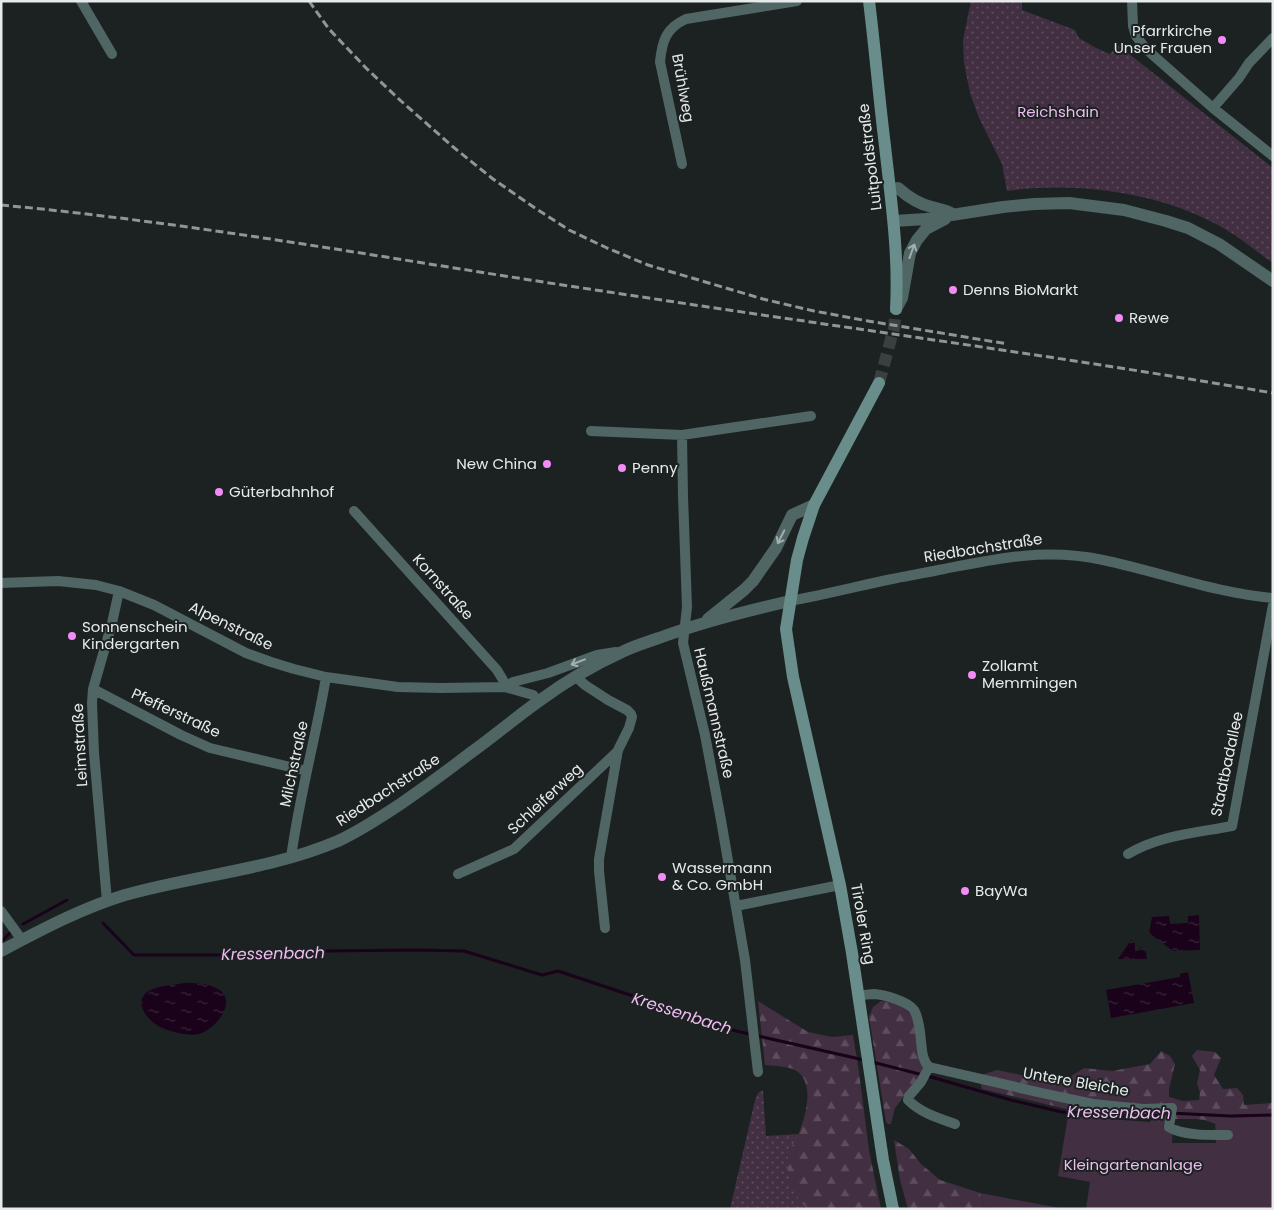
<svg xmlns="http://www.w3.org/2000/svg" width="1274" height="1210" font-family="Poppins,sans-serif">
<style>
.grass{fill:url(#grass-dots)}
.forest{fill:url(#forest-firs)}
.garden{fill:#422f42}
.water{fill:url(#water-ripples)}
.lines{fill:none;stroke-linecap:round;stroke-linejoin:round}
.stream{stroke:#19021a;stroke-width:3}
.secondary-tunnel{stroke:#3a4040;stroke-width:12;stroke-dasharray:12 6;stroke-linecap:butt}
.minor{stroke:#4f6664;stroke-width:10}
.tertiary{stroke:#4f6664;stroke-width:12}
.secondary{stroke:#688d8a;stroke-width:12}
.rail{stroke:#909595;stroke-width:3;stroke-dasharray:8 4;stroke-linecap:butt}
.oneway{stroke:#a2afae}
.poi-dot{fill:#f18bf5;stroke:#1c2222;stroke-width:2}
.labels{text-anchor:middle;stroke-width:4;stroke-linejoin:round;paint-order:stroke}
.poi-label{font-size:15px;fill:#e6eaea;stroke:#1c2222;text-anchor:start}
.street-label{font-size:15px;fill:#e6eaea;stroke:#1c2222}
.park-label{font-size:15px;fill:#f0bbf1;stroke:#1c2222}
.water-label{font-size:16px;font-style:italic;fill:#f1bdf2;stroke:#1c2222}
</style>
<defs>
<pattern id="grass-dots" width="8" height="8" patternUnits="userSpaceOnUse" patternTransform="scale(1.25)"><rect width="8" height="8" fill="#422f42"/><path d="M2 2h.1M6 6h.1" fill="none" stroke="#5d4d5d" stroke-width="1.8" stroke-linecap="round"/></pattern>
<pattern id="forest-firs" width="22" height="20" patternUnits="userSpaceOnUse" patternTransform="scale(1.25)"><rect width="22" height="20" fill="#422f42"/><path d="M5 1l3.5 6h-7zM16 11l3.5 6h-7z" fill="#5d4d5d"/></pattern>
<pattern id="water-ripples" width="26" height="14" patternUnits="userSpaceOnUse" patternTransform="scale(1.25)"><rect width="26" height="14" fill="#19021a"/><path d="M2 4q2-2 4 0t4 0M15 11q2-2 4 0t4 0" fill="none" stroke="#3a273b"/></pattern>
</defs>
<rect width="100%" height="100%" fill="#1c2222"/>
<path class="grass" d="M971 1H1022V10L1075 30 1079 38 1096 48 1110 54 1118 45 1273 168V263C1254 250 1236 234 1216 224 1157 192 1074 181 1007 191L1002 164 979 118 970 93 964 63 963 40Z
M763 1090 766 1136 799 1134 788 1156 802 1203 808 1209H730L755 1100 758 1093Z"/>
<path class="forest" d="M758 1001 808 1032 832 1037 853 1035 859 1072 869 1150 881 1209H808C793 1196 786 1178 788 1158 788 1149 796 1141 799 1133 805 1117 815 1086 798 1072 791 1066 774 1066 765 1065Z
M881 1001 894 1003 902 1007 911 1014 914 1022 924 1070 895 1108 891 1124H888L886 1122 869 1017 873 1007Z
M1197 1050 1215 1052 1221 1058 1214 1075 1223 1089 1237 1088 1243 1095 1244 1105 1273 1103V1117L1222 1124H1215L1205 1120 1196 1119H1154L1087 1114 982 1089 980 1082 981 1075 997 1070 1045 1080H1065L1084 1068 1112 1071 1150 1064 1161 1051 1170 1056 1175 1064 1169 1089V1097L1183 1101 1199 1100 1200 1093 1197 1083 1200 1070 1192 1056Z
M894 1140 909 1149 921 1164 940 1180 980 1193 985 1209H908L900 1180Z"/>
<path class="garden" d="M1156 1113 1173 1118 1172 1143H1216L1215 1117 1247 1113H1273V1209H1086L1090 1182 1058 1176 1068 1116 1150 1122Z
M980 1193 1065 1209H985Z"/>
<path class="water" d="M1199 915 1200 950 1173 951 1149 933 1152 917 1169 916 1170 924 1188 923V916Z
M1131 940 1135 943V951H1138L1141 947 1146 952 1147 959H1118Z
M1188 972 1194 1003 1111 1018 1106 990 1180 977V974Z
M184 983C194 983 205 983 214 987 241 998 217 1029 199 1034 189 1037 167 1031 158 1026 148 1020 133 1003 147 992 155 986 174 985 184 983Z"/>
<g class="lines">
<path class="stream" d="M103 923 134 955H227L322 951 418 950 464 951 542 975 558 971 648 1001 723 1028 864 1060
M23 924 67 900
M1 942 10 933
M872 1062 931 1077 1011 1100 1062 1112 1129 1116H1144L1169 1113 1231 1116 1273 1115"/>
<path class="secondary-tunnel" d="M879 383 894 328 896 309"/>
<path class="minor" d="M81 1 112 54
M1132 1 1133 26 1136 36 1146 49 1213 108 1273 156
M1213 108 1239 78 1249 63 1273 38
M682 164 660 62C662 41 666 28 686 19L797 1
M591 431 682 435 811 416
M682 435 683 496 687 607 683 643 705 735 721 820 745 960 758 1072
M354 511 497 670 503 680 505 687
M1 583 58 581 96 585 119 591 154 605 246 653 271 662 294 669 326 677 398 687 441 688 505 687 533 695 538 701
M790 601C823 595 855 587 887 580 906 576 925 573 944 569 999 558 1046 548 1103 560 1160 572 1215 593 1273 598
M575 676 585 685 608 700 627 710 631 714 632 717 629 728 618 750 615 767 599 859V871L605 928
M505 687 513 682 548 673 597 655 616 652
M93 689 181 735 210 748 307 771
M1128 854C1160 835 1196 833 1232 826L1273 605
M291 858C299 797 316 737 326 677
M458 874 514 849 618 751
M107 901 94 753 92 703 93 689 112 623 119 591
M736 906 840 885
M1 911 22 940
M858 996C864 995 869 994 874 994 885 995 907 1001 914 1010 919 1018 920 1031 921 1041 922 1050 922 1060 929 1067L921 1082 909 1096 908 1100C921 1113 938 1118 955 1124
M929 1067 1042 1093 1093 1104 1143 1109 1172 1108 1169 1127C1183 1136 1211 1135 1228 1135"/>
<path class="tertiary" d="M898 188C908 197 918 204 932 207 940 209 945 210 951 213
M894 221 926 219 1003 207 1034 204 1069 203 1124 210 1166 221 1188 228 1219 244 1273 281
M896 309 902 298 910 253 917 240 926 229 945 219
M708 619 744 590 753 581 776 548 792 515 814 505
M1 951C41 930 82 908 125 895 195 875 270 870 338 841 360 831 381 817 402 803 425 787 447 771 469 754 493 737 515 718 539 701 565 682 593 665 622 652 634 646 647 642 659 638 702 622 746 611 790 601"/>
<path class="secondary" d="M869 1C875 49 879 98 885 146 891 200 899 254 896 309
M879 383 814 505 803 538 797 560 786 629 793 677 840 885 852 953 883 1160 893 1209"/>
<path class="rail" d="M309 1 329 29 366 68 401 101 452 146 493 179 535 208 569 230 607 248 648 265 763 299 814 311 868 321 1008 344
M1 205C205 224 406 262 609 292 830 326 1052 355 1273 393"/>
</g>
<defs><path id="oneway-shaft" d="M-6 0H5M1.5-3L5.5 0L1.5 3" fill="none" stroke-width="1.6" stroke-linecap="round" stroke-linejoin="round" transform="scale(1.25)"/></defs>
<g class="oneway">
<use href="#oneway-shaft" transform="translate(912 251) rotate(-70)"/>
<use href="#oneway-shaft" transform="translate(781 537) rotate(117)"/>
<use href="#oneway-shaft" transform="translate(578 662) rotate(159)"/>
</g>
<g class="poi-dot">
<circle cx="1222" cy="40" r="5"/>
<circle cx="953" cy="290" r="5"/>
<circle cx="1119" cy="318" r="5"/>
<circle cx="547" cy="464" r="5"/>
<circle cx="622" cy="468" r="5"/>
<circle cx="219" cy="492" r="5"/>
<circle cx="72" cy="636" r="5"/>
<circle cx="972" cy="675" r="5"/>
<circle cx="662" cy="877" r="5"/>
<circle cx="965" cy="891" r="5"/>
</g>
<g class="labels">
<g class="poi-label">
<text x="1212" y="36" text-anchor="end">Pfarrkirche<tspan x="1212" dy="17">Unser Frauen</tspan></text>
<text x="963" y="295">Denns BioMarkt</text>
<text x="1129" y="323">Rewe</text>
<text x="537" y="469" text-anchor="end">New China</text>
<text x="632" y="473">Penny</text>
<text x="229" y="497">Güterbahnhof</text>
<text x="82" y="632">Sonnenschein<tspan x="82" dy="17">Kindergarten</tspan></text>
<text x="982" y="671">Zollamt<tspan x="982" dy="17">Memmingen</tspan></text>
<text x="672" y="873">Wassermann<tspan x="672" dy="17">&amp; Co. GmbH</tspan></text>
<text x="975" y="896">BayWa</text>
</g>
<g class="street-label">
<text transform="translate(683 88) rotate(80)" y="5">Brühlweg</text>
<text transform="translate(870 157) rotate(-97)" y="5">Luitpoldstraße</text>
<text transform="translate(983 548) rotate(-9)" y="5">Riedbachstraße</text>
<text transform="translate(443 587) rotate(48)" y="5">Kornstraße</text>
<text transform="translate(231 626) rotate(26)" y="5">Alpenstraße</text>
<text transform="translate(176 713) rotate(25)" y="5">Pfefferstraße</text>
<text transform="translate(714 713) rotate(77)" y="5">Haußmannstraße</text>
<text transform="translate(80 745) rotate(-93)" y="5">Leimstraße</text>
<text transform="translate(294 764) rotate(-78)" y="5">Milchstraße</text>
<text transform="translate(1227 764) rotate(-78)" y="5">Stadtbadallee</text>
<text transform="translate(388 790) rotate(-33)" y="5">Riedbachstraße</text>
<text transform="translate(545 799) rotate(-43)" y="5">Schleiferweg</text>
<text transform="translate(863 924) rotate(80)" y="5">Tiroler Ring</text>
<text transform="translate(1076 1082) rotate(10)" y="5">Untere Bleiche</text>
</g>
<g class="park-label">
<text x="1058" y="117">Reichshain</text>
<text x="1133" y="1170">Kleingartenanlage</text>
</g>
<g class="water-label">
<text transform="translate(273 953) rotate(-1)" y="6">Kressenbach</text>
<text transform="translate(682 1013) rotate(18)" y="6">Kressenbach</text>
<text transform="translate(1119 1112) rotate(1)" y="6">Kressenbach</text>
</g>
</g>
<rect width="1274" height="1210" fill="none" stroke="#e6eaea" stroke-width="5"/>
</svg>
